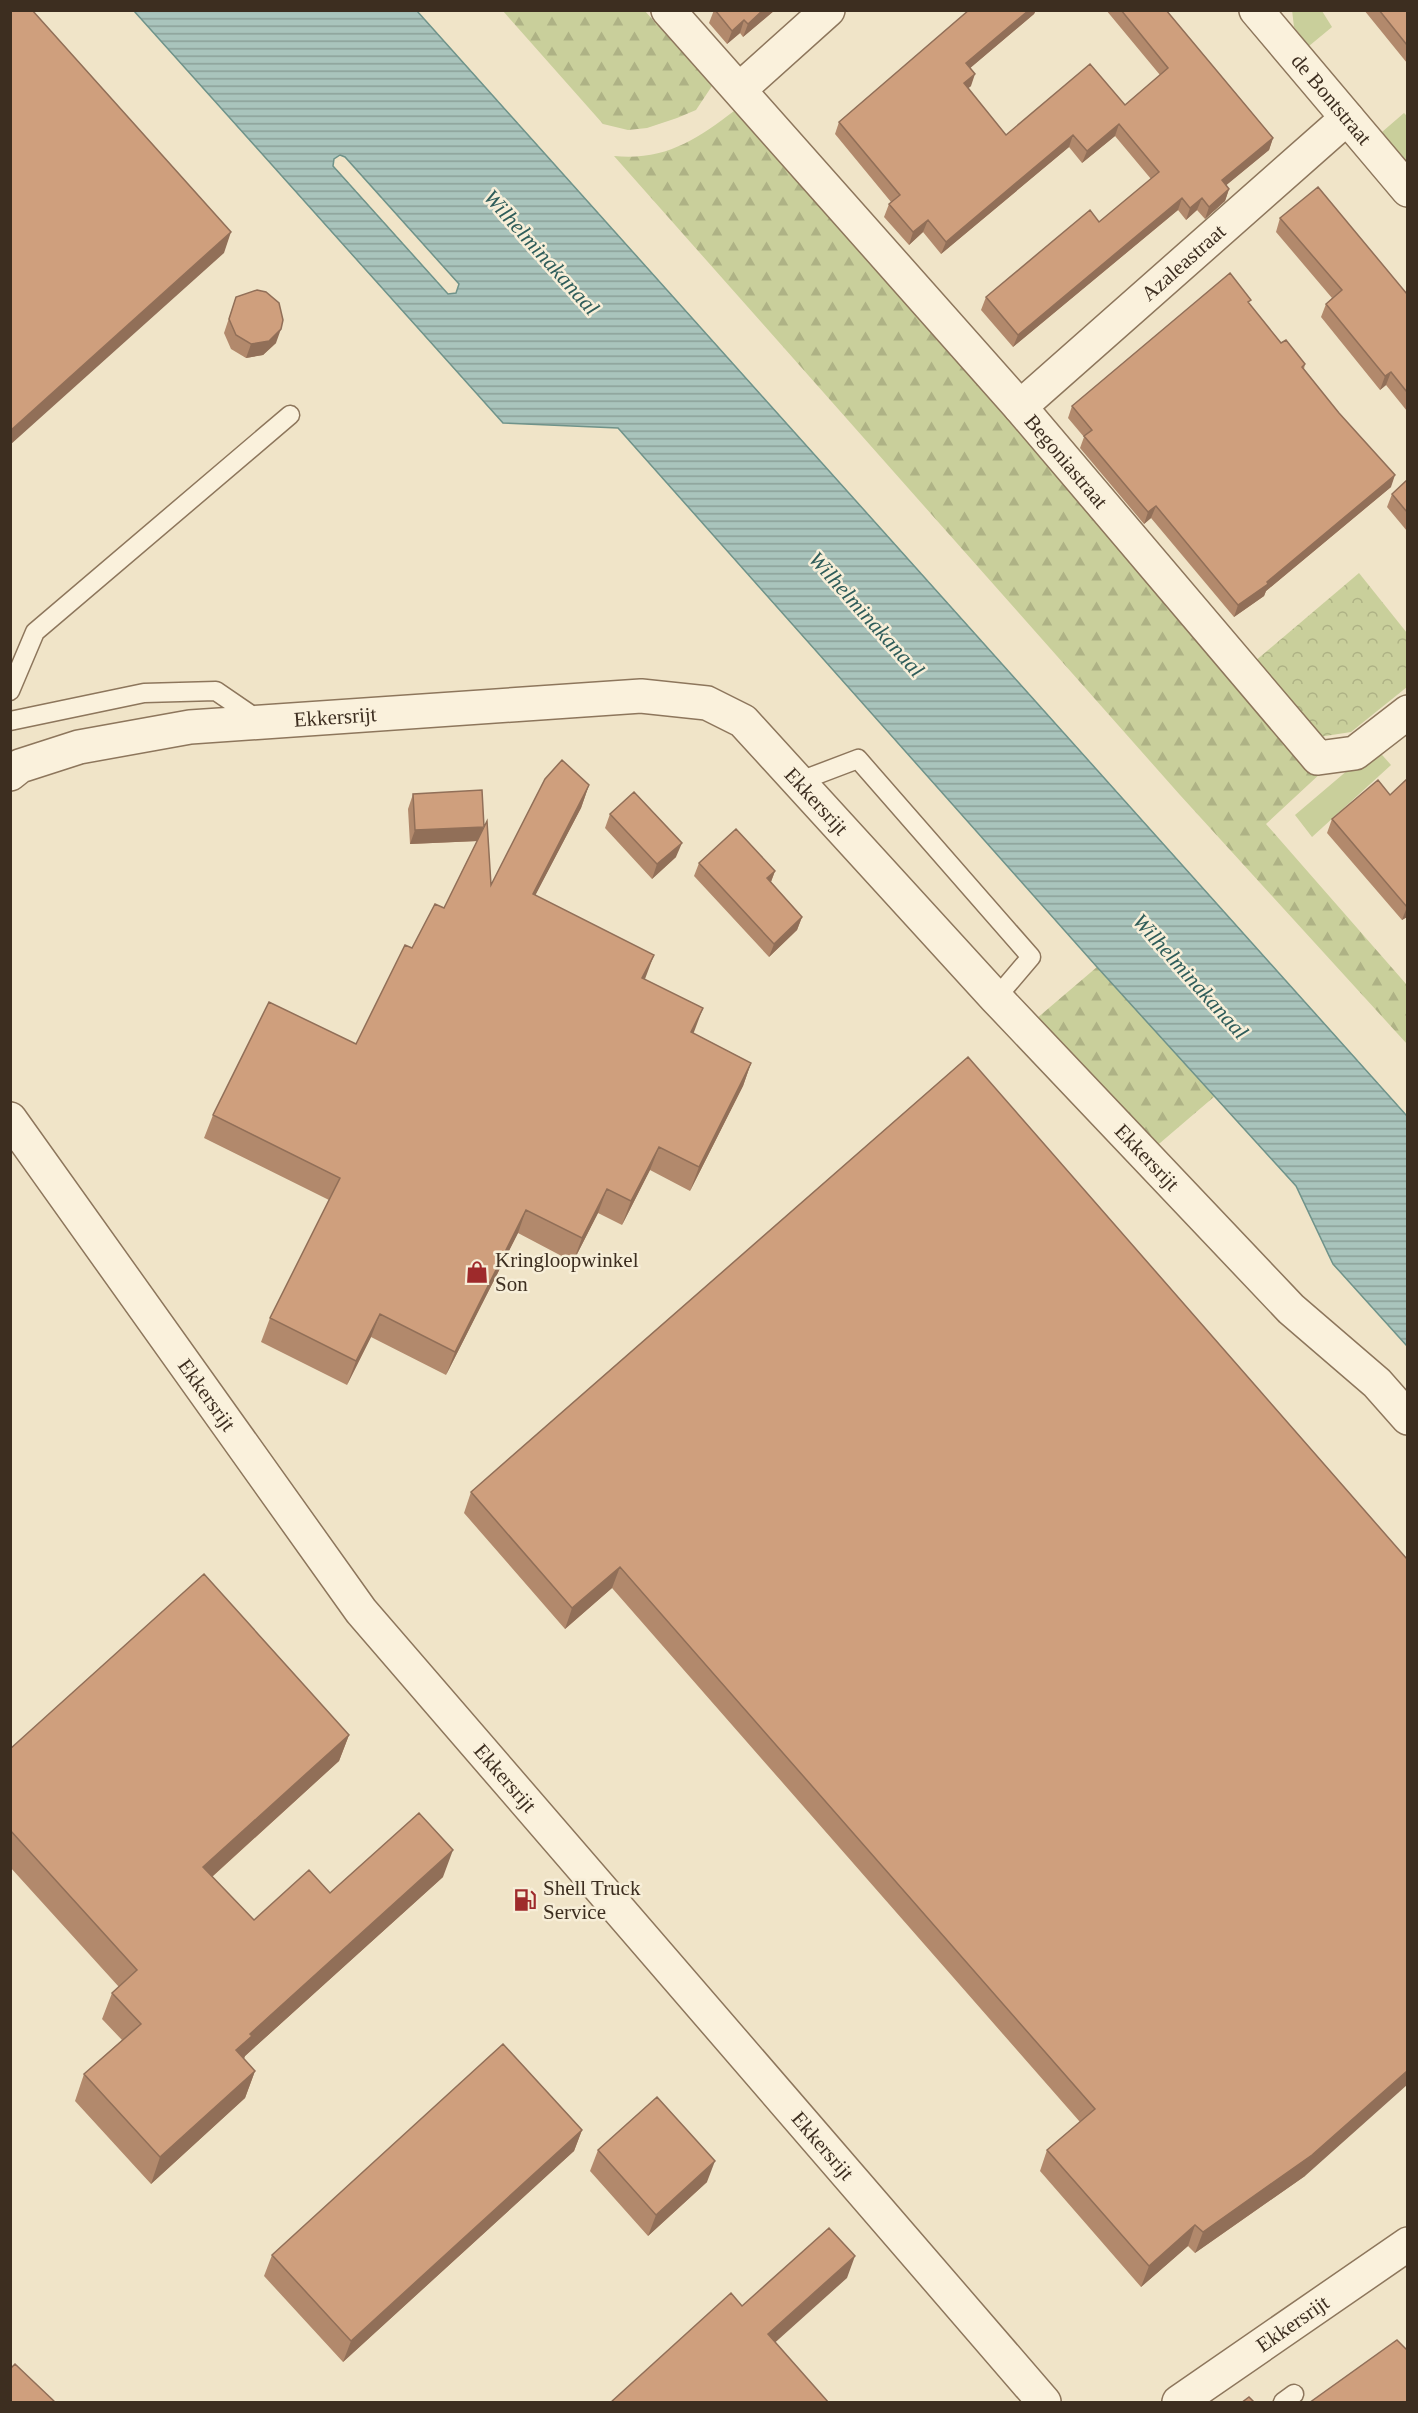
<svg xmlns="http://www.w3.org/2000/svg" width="1418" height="2413" font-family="'Times New Roman',serif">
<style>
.grass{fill:#c9cf9b}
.forest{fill:url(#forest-firs)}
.park{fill:url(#park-crowns)}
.water{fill:url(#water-rules);stroke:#6f938a;stroke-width:1.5;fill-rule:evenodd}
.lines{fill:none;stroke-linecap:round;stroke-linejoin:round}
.lane-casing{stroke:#8d765c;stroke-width:21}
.street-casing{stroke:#8d765c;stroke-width:36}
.lane{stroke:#faf1dc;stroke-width:18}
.street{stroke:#faf1dc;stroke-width:33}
.wall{fill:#b2896c}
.shaded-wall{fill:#916f58}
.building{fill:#cf9f7d;stroke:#916f58;stroke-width:1.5}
.labels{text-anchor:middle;stroke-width:5;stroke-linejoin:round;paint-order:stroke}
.street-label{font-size:21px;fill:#3d2e20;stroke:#f7eed8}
.poi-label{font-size:21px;fill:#3d2e20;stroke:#f7eed8;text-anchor:start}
.water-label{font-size:22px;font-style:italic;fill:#2f5d5a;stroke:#f7eed8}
</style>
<defs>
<pattern id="forest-firs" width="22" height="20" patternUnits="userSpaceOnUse" patternTransform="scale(1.5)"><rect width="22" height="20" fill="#c9cf9b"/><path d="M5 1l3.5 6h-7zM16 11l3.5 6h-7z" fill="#aeb285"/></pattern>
<pattern id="park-crowns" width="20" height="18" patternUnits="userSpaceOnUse" patternTransform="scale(1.5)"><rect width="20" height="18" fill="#c9cf9b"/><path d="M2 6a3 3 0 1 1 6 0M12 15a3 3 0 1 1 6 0" fill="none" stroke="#aeb285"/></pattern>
<pattern id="water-rules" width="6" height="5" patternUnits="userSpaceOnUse" patternTransform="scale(1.5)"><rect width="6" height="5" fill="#a9c4bc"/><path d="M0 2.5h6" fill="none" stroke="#8ba098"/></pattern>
</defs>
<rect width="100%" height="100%" fill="#f0e4c8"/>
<path class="grass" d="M1292 10 1322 11 1332 27 1309 46 1294 27Z
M1404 113 1407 116V163L1382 132Z
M1375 747 1391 765 1312 837 1295 815Z"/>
<path class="forest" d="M503 11H645L712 86 696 110 677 118 647 128 628 130 603 124Z
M734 111 1037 448 1336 759 1266 824 1407 985V1044L1180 795 614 156C664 161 696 140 734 111Z
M1097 967 1215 1096 1153 1149 1036 1019Z"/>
<path class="park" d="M1359 573 1407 633V687L1351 732 1319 737 1254 662Z"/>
<path class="water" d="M134 11H417L1407 1116V1346L1333 1264 1296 1186 1097 967 618 428 503 423ZM340 155 345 157 459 284 456 293 448 294 333 166 334 159Z"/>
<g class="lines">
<g class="lane-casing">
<path id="lane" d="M10 691 35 632 290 415
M10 721 144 693 216 691 260 721
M800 781 858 759 1031 957 996 998
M1283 2402 1294 2394"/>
</g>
<g class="street-casing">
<g id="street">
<path id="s1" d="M668 10 1020 407 1318 758 1355 753 1408 712"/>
<path id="s2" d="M1256 10 1408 190"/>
<path d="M740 89 828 10"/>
<path id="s3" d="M1020 407 1347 118"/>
<path id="s4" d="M10 774 20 766 79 747 190 727 641 696 707 703 743 721 996 998 1291 1309 1377 1383 1408 1418"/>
<path id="s5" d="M10 1119 361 1611 1044 2402"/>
<path id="s6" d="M1179 2402 1408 2244"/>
</g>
</g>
<use href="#lane" class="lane"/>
<use href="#street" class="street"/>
</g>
<path class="wall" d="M714 10H775L743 37 740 33 727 44 709 23Z
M969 10H1036L1034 14 970 68 971 86 968 88 1006 135 1125 105 1160 75 1106 10H1166L1273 138 1269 150 1226 185 1229 189 1225 201 1205 219 1197 210 1186 220 1178 210 1013 347 981 310 986 297 1099 222 1151 179 1115 136 1082 163 1069 147 941 254 923 232 909 245 884 217 889 204 891 202 835 134 839 122Z
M1364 10H1407V63Z
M1280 218 1407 294V411L1386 385 1380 390 1321 317 1326 304 1332 298 1276 232Z
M236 297 276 343 263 355 246 358 231 349 224 333Z
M1249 304 1281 343 1305 364 1304 369 1391 487 1266 591 1264 596 1234 617 1151 518 1144 524 1080 448 1084 437 1068 418 1072 406Z
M1407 480V531L1387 507 1392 494Z
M1407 779V918V917L1402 920 1327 833 1332 819 1390 795Z
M589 785 581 808 535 895 645 979 693 1033 751 1063 743 1086 690 1191 650 1170 622 1225 598 1213 573 1262 518 1233 446 1375 371 1337 347 1385 261 1342 270 1318 329 1200 204 1138 213 1115 356 1044 412 948 444 908 477 841 410 844 408 809 413 794 482 832 491 885Z
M610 814 676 857 652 879 605 828Z
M699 863 775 871 771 882 802 917 797 930 769 957 694 876Z
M968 1057 1305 2176 1195 2253 1188 2246 1141 2287 1040 2171 1047 2150 1080 2122 612 1588 565 1629 464 1513 471 1492Z
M349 1735 339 1761 212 1877 254 1920 330 1893 443 1877 245 2056 244 2059 255 2071 245 2098 151 2184 75 2101 84 2074 122 2040 102 2019 112 1993 119 1987 10 1867V1749Z
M582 2130 574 2151 343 2362 264 2276 272 2255Z
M598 2150 707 2182 648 2236 590 2171Z"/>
<path class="shaded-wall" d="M763 10H775L743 37 748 24Z
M1029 10H1036L1034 14 962 75 966 63Z
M744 20 740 33 727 44 732 31Z
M975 74 971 86 960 95 964 83Z
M1119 124 1115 136 1082 163 1087 151Z
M1073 135 1069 147 941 254 946 242Z
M1273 138 1269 150 1218 192 1222 180Z
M1229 189 1225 201 1205 219 1209 207Z
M1182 198 1178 210 1013 347 1018 335Z
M1202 198 1197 210 1186 220 1190 208Z
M928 220 923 232 909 245 913 232Z
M231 232 224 253 10 445V431Z
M281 329 276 343 263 355 246 358 251 344Z
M1391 372 1386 385 1380 390 1385 376Z
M1395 475 1391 487 1266 591 1264 596 1234 617 1238 605 1267 582Z
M1156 506 1151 518 1144 524 1148 512Z
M589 785 581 808 524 917 533 894Z
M484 827 478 841 410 844 415 830Z
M682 843 676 857 652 879 657 864Z
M775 871 770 884 767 878Z
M1407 907V917L1402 920Z
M802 917 797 930 769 957 774 944Z
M654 955 645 979 642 978Z
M703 1008 694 1032 682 1056 691 1032Z
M751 1063 743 1086 690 1191 699 1167Z
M659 1147 650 1170 622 1225 631 1201Z
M607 1189 598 1213 573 1262 582 1238Z
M526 1210 518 1233 446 1375 455 1352Z
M380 1314 371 1337 347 1385 356 1361Z
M620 1567 612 1588 565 1629 572 1608Z
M349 1735 339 1761 193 1894 203 1867Z
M453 1850 443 1877 245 2056 242 2062 236 2050 250 2034Z
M255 2071 245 2098 151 2184 160 2157Z
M1407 2071V2085L1305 2176 1195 2253 1203 2232Z
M582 2130 574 2151 343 2362 351 2341Z
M715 2161 707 2182 648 2236 656 2215Z
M1195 2225 1188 2246 1141 2287 1149 2266Z
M855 2256 847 2278 760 2356 768 2334Z"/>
<path class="building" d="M10 10H32L231 232 10 431Z
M715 10H763L748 24 744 20 732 31Z
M969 10H1029L966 63 975 74 964 83 1006 135 1090 64 1125 105 1168 68 1121 10H1166L1273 138 1222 180 1229 189 1209 207 1202 198 1190 208 1182 198 1018 335 986 297 1090 210 1099 222 1159 172 1119 124 1087 151 1073 135 946 242 928 220 913 232 889 204 900 195 839 122Z
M1379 10H1407V45Z
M1318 187 1407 294V392L1391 372 1385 376 1326 304 1342 290 1280 218Z
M1230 273 1251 300 1248 302 1281 343 1286 340 1305 364 1302 367 1339 413 1395 475 1267 582 1268 584 1238 605 1156 506 1148 512 1084 436 1092 430 1072 406Z
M257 290 266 292 279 303 283 320 281 329 269 341 251 344 236 335 229 319 236 297Z
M1407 480V512L1392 494Z
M562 760 589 785 533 894 654 955 642 978 703 1008 691 1032 751 1063 699 1167 659 1147 631 1201 607 1189 582 1238 526 1210 455 1352 380 1314 356 1361 270 1318 340 1178 213 1115 269 1002 356 1044 405 945 412 948 435 904 444 908 487 821 491 885 545 779Z
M1407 779V907L1332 819 1378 780 1390 795Z
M482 790 484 827 415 830 413 794Z
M634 792 682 843 657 864 610 814Z
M736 829 775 871 767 878 802 917 774 944 699 863Z
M968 1057 1407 1559V2071L1312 2155 1203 2232 1195 2225 1149 2266 1047 2150 1095 2109 620 1567 572 1608 471 1492Z
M204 1574 349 1735 203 1867 254 1920 309 1870 330 1893 419 1813 453 1850 250 2034 252 2036 236 2050 255 2071 160 2157 84 2074 141 2024 112 1993 137 1970 10 1830V1749Z
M503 2044 582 2130 351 2341 272 2255Z
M657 2097 715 2161 656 2215 598 2150Z
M829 2228 855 2256 768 2334 829 2403H610L731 2293 742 2306Z
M1397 2340 1407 2350V2403H1309Z
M15 2364 56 2403H10V2369Z
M1249 2397 1255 2403H1241Z"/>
<defs>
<g id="shop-bare" transform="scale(1.8)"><path d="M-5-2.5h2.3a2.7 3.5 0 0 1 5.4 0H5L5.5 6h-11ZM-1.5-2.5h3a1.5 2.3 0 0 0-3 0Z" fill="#9e2a2b" stroke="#f7eed8" stroke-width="2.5" paint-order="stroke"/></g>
<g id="fuel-bare" transform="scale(1.8)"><path d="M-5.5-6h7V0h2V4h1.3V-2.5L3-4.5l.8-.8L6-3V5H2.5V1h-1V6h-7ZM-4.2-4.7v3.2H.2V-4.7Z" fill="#9e2a2b" stroke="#f7eed8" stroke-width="2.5" paint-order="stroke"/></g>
</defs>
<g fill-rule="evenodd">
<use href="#shop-bare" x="477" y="1272"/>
<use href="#fuel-bare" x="525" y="1900"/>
</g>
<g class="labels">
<g class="street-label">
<text dy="7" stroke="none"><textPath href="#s2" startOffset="117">de Bontstraat</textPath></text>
<text dy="7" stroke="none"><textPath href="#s3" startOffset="218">Azaleastraat</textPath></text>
<text dy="7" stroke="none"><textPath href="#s1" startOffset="602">Begoniastraat</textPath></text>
<text dy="7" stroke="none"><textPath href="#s4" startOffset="333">Ekkersrijt</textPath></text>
<text dy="7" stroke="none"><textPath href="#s4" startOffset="855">Ekkersrijt</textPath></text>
<text dy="7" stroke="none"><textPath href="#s4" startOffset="1341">Ekkersrijt</textPath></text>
<text dy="7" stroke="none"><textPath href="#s5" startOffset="339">Ekkersrijt</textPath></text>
<text dy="7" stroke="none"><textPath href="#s5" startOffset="825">Ekkersrijt</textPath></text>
<text dy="7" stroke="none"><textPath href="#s5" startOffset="1311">Ekkersrijt</textPath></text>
<text dy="7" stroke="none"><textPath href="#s6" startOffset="138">Ekkersrijt</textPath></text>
</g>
<g class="poi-label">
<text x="495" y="1267">Kringloopwinkel<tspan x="495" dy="24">Son</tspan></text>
<text x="543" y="1895">Shell Truck<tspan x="543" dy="24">Service</tspan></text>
</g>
<g class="water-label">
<text transform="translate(542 252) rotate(48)" y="8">Wilhelminakanaal</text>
<text transform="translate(867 614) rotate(48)" y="8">Wilhelminakanaal</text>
<text transform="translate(1191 976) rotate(48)" y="8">Wilhelminakanaal</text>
</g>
</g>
<rect width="1418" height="2413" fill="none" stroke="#3d2e20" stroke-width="24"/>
</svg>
